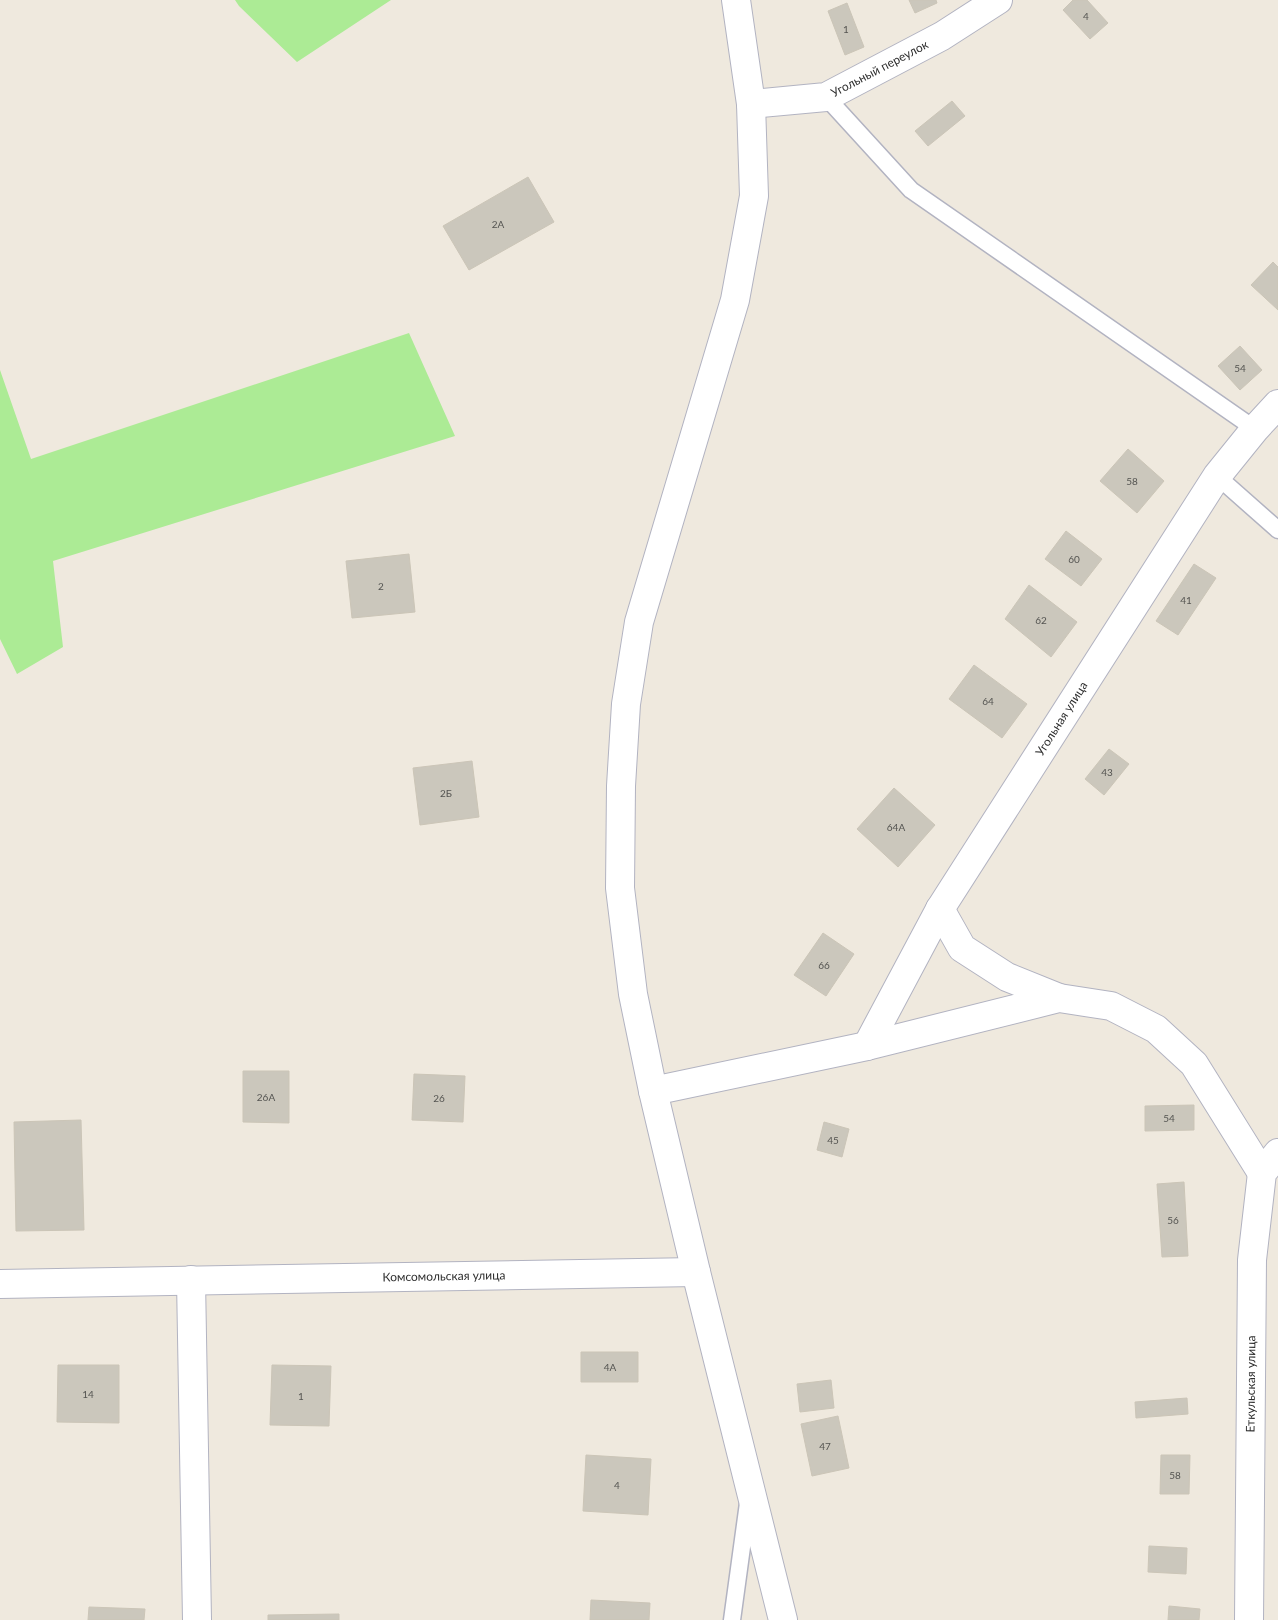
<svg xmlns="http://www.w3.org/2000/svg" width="1278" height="1620" font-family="Lato,sans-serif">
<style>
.green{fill:#aceb95}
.building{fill:#cbc7bc;stroke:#cbc5b7}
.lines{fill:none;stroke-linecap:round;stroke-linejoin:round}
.lane-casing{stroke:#b2b3c1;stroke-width:19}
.street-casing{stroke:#b2b3c1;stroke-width:30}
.secondary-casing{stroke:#b2b3c1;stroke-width:30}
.lane{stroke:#fff;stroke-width:16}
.street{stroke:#fff;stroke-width:28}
.secondary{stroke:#fff;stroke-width:28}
.labels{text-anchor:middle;stroke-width:4.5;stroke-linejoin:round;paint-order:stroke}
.number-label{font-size:10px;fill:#545451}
.street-label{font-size:12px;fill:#2d2d2d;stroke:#fff}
</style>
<rect width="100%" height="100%" fill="#efe9de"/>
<path class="green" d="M235 0H391L297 62 239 6Z
M409 333 455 436 53 561 63 647 17 674 0 639V370L31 459Z"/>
<path class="building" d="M909 0H936L937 3 915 13Z
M1073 0H1087L1108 23 1090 39 1063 10Z
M847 3 864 47 845 55 828 11Z
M952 101 965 116 928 146 915 131Z
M528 177 554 222 469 270 443 226Z
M1273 262 1278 267V310L1251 285Z
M1240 346 1262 370 1240 390 1218 366Z
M1128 449 1164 481 1137 513 1100 481Z
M1066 531 1102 559 1081 586 1045 559Z
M409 554 415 612 352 618 346 561Z
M1194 564 1216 578 1178 635 1156 621Z
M1029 585 1077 622 1051 657 1005 619Z
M974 665 1027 704 1002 738 949 699Z
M1109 749 1129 764 1104 795 1085 779Z
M472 761 479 817 420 825 413 768Z
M894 788 935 825 898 867 857 829Z
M823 933 854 954 826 996 794 975Z
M243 1071H289V1123L243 1122Z
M414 1074 465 1076 463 1122 412 1120Z
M1194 1105V1130L1145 1131V1106Z
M81 1120 84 1230 16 1231 14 1122Z
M824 1122 849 1129 842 1157 817 1150Z
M1184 1182 1188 1256 1162 1257 1157 1184Z
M581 1352H638V1382H581Z
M58 1365H119V1423L57 1422Z
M272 1365 331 1366 329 1426 270 1425Z
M831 1380 834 1408 800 1412 797 1384Z
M1187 1398 1188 1414 1136 1418 1135 1402Z
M838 1416 849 1468 812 1476 801 1424Z
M586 1455 651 1459 648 1515 583 1511Z
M1161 1455H1190L1189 1494H1160Z
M1149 1546 1187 1548 1186 1574 1148 1572Z
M591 1600 650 1603 649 1620H590Z
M1169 1606 1200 1609 1199 1620H1168Z
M89 1607 145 1609 144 1620H88Z
M339 1614V1620H268V1615Z"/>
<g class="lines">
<g class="lane-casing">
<path id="lane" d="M826 97 911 190 1255 429
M1217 476 1278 530
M732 1620 748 1503"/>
</g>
<g class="street-casing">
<g id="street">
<path id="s1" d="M751 104 826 97 942 36 998 0"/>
<path d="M940 909 962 948 1007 977 1059 998"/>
<path id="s2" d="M867 1046 940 909 1217 476 1255 429 1278 404"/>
<path d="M653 1091 867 1046 1059 998 1111 1006 1156 1029 1194 1064 1262 1173"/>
<path d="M191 1280 197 1620"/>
<path id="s3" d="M0 1284 696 1272"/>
<path id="s4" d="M1249 1620 1252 1260 1262 1173 1278 1153"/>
</g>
</g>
<g class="secondary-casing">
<path id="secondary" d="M736 0 751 104 754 196 735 300 639 622 626 704 621 786 620 888 633 994 653 1091 696 1272 783 1620"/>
</g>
<use href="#lane" class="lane"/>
<use href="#street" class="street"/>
<use href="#secondary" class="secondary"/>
</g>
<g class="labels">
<g class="number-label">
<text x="1086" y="20">4</text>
<text x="846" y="33">1</text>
<text x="498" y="228">2А</text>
<text x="1240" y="372">54</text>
<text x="1132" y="485">58</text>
<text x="1074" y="563">60</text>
<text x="381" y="590">2</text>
<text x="1186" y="604">41</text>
<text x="1041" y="624">62</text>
<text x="988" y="705">64</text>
<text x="1107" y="776">43</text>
<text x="446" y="797">2Б</text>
<text x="896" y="831">64А</text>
<text x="824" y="969">66</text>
<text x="266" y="1101">26А</text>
<text x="439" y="1102">26</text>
<text x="1169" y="1122">54</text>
<text x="833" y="1144">45</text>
<text x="1173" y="1224">56</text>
<text x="610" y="1371">4А</text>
<text x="88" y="1398">14</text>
<text x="301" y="1400">1</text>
<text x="825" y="1450">47</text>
<text x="1175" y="1479">58</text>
<text x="617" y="1489">4</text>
</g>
<g class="street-label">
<text dy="4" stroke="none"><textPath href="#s1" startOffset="136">Угольный переулок</textPath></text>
<text dy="4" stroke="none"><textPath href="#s2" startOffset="381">Угольная улица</textPath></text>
<text dy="4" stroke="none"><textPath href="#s3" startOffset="444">Комсомольская улица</textPath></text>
<text dy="4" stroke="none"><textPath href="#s4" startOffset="236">Еткульская улица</textPath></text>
</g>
</g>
</svg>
